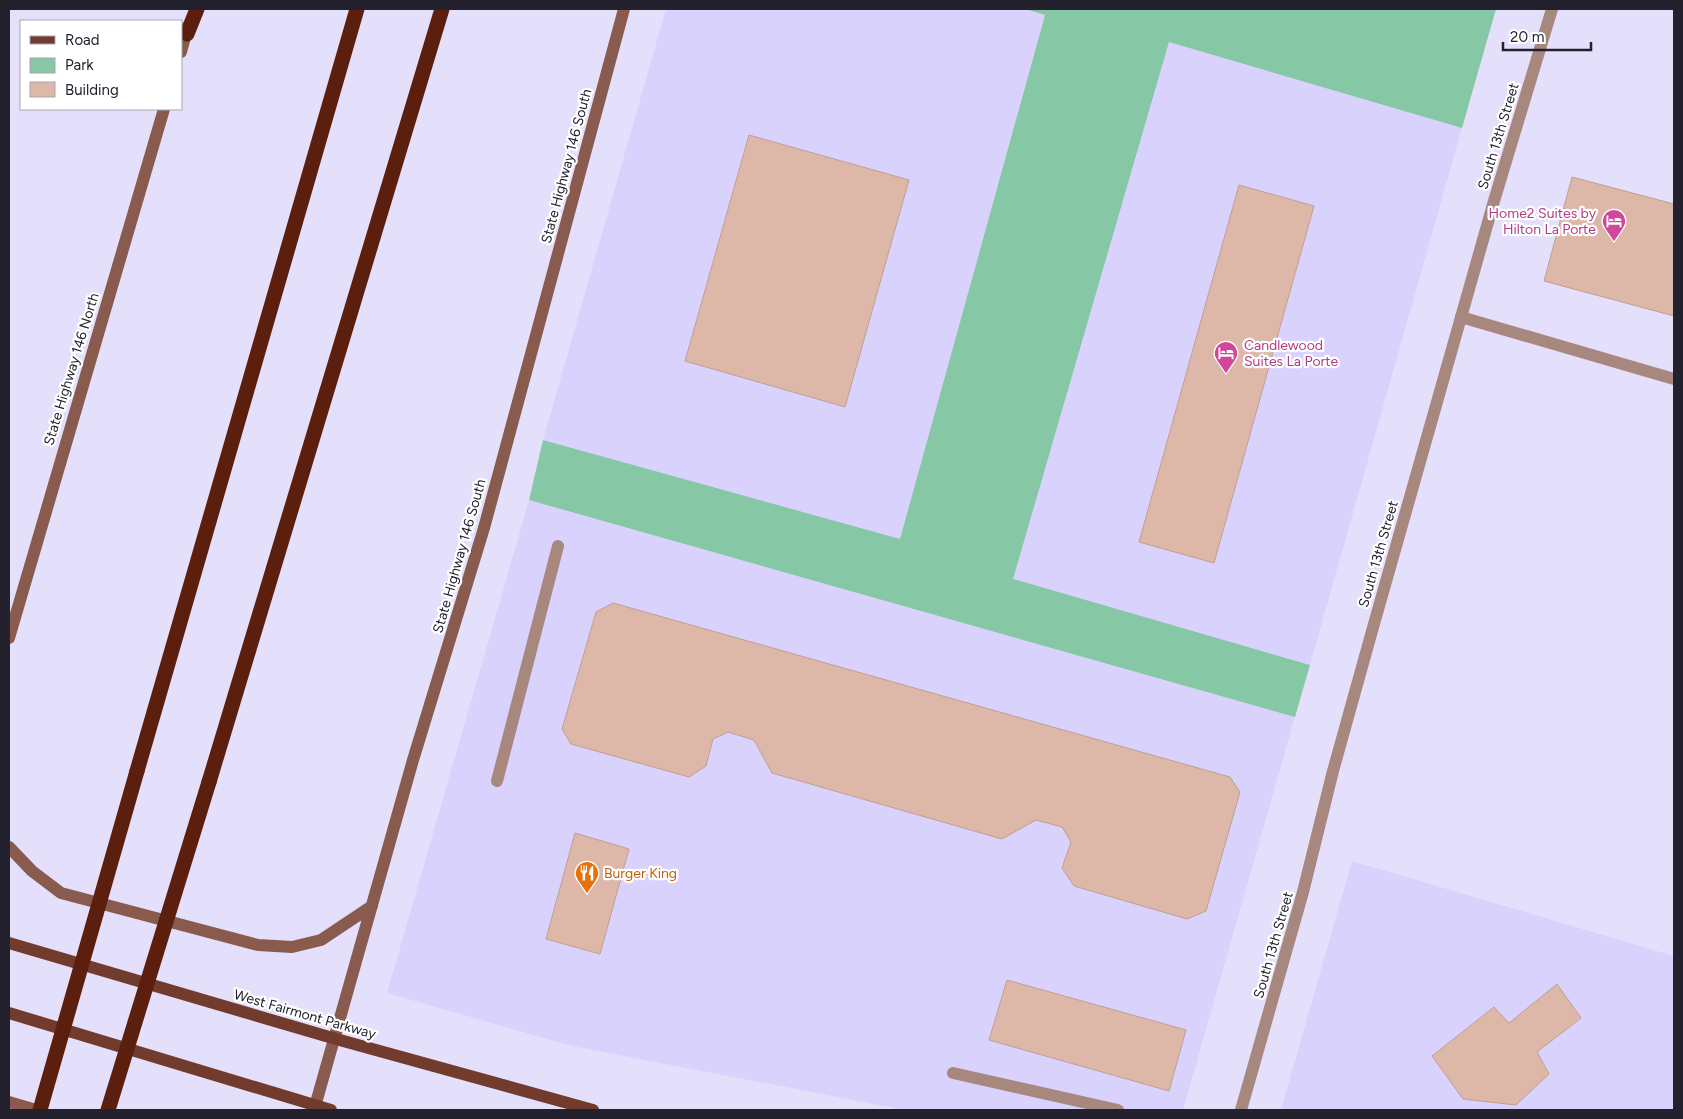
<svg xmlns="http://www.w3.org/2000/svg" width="1683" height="1119" font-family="Figtree,sans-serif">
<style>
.built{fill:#d9d2fc}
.green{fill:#86c7a5}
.building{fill:#ddb8a9;stroke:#c29e90}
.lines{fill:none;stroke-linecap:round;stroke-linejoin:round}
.lane{stroke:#a8887e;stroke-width:12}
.street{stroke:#a8887e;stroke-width:12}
.secondary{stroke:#895b4f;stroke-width:12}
.primary{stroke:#713c2d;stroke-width:12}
.highway{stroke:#5c1f0e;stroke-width:15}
.highway-bridge{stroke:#5c1f0e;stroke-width:15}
.labels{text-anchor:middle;stroke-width:4.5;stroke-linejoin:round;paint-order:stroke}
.street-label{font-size:14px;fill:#23212e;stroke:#fff}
.hotel-label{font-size:14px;fill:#b23c85;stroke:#fff;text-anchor:end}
.food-label{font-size:14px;fill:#c56008;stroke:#fff;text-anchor:start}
</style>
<rect width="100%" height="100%" fill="#e4e0fc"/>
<path class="built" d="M666 9H1025L1045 14 900 540 543 440Z
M1169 42 1462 128 1310 665 1012 580Z
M529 500 1295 717 1183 1110H905L572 1046 387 993Z
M1352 861 1674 956V1110H1281Z"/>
<path class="green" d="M1025 9H1496L1462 128 1169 42 1013 579 1310 665 1295 717 529 500 543 440 900 539 1045 15Z"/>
<path class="building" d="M749 135 909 180 845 407 685 361Z
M1572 177 1674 204V316L1544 281Z
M1239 185 1314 206 1214 563 1139 542Z
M613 603 1230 777 1240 792 1206 911 1187 919 1074 886 1062 868 1071 842 1062 827 1036 820 1002 839 772 773 754 740 728 732 713 739 706 766 689 777 571 744 562 729 596 612Z
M575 833 629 849 600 954 546 939Z
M1007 980 1186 1030 1169 1091 989 1040Z
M1557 984 1581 1018 1537 1052 1549 1074 1516 1105 1463 1099 1432 1056 1494 1007 1509 1023Z"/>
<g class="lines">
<path class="lane" d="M1461 317 1674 379
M497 781 558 546
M953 1073 1118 1110"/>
<path class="street" d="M1241 1110 1303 892 1333 771 1372 631 1494 201 1552 9"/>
<path class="secondary" d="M181 52 188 26
M9 638 164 109
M9 847 32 871 61 893 258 945 292 947 321 940 372 906
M9 1102 36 1110
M314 1110 413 760 484 528 624 9"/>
<path class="primary" d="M9 943 336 1039 593 1110
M9 1013 331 1110"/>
<path class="highway" d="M187 34 197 9
M137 771 357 9
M209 782 442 9"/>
<path class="highway-bridge" d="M40 1110 137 771
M108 1110 209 782"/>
</g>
<defs>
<g id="hotel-pin" transform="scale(1.25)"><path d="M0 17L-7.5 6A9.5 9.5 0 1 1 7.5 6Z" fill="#d1479c" stroke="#fff"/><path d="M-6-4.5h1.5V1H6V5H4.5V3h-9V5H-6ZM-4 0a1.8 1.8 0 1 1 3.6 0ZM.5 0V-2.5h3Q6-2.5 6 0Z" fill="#fff"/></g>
<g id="restaurant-pin" transform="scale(1.25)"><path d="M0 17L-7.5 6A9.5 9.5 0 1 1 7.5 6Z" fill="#e8710a" stroke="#fff"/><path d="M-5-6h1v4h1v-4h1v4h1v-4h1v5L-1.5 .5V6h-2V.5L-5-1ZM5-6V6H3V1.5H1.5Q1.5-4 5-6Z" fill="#fff"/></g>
</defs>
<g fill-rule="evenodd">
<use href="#hotel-pin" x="1614" y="221"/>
<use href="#hotel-pin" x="1226" y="353"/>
<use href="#restaurant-pin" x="587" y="873"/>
</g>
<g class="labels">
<g class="street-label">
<text transform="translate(1498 136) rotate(-73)" y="5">South 13th Street</text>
<text transform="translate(566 166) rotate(-75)" y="5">State Highway 146 South</text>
<text transform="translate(71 369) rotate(-73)" y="5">State Highway 146 North</text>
<text transform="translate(1378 554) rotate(-74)" y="5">South 13th Street</text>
<text transform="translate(459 556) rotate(-74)" y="5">State Highway 146 South</text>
<text transform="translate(1273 945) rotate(-74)" y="5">South 13th Street</text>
<text transform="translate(305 1014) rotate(16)" y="5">West Fairmont Parkway</text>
</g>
<g class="hotel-label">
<text x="1596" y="218">Home2 Suites by<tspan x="1596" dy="16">Hilton La Porte</tspan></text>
<text x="1244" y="350" text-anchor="start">Candlewood<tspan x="1244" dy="16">Suites La Porte</tspan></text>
</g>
<g class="food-label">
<text x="604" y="878">Burger King</text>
</g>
</g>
<rect width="1683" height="1119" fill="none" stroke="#23212e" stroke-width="20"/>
<rect x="20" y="20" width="162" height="90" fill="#ffffff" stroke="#a7a6ab"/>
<rect x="30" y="36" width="25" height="8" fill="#713c2d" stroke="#a7a6ab"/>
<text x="65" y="45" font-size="15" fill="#23212e">Road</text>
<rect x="30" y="58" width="25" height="15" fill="#86c7a5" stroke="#a7a6ab"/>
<text x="65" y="70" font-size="15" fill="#23212e">Park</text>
<rect x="30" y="82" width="25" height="15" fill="#ddb8a9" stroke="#a7a6ab"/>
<text x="65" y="95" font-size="15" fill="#23212e">Building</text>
<path d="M1503 42v8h88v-8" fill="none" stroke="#23212e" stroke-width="2.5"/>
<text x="1510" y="42" font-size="15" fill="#23212e" stroke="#ffffff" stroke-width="4" paint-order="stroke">20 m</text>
</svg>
